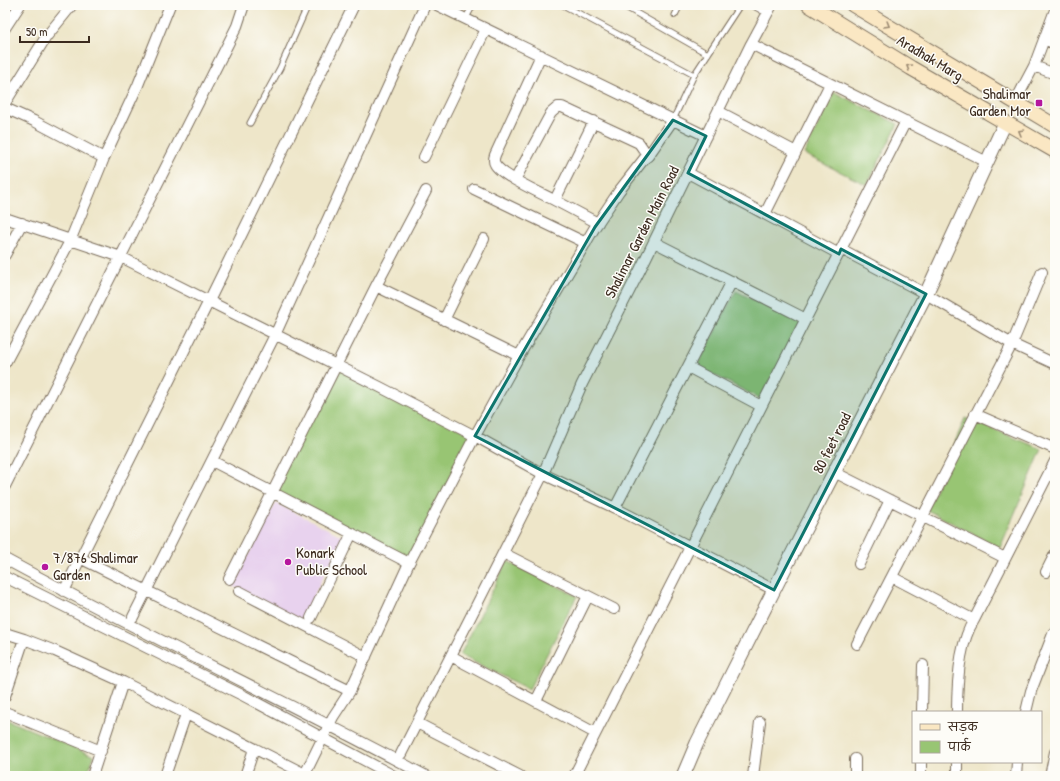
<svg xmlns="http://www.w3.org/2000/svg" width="1060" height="781" font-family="'Patrick Hand','Playpen Sans Deva',sans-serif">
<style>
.built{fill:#e8d2ee}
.green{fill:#98c573;stroke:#6a7848}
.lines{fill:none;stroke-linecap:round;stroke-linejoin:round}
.service-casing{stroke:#7a6c5a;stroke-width:7}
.minor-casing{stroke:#7a6c5a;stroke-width:12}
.tertiary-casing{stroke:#7a6c5a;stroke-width:15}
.secondary-casing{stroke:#7a6c5a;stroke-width:16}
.service{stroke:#fff;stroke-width:5}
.minor{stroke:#fff;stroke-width:10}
.tertiary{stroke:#fff;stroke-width:13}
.secondary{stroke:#fae7c3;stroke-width:14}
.oneway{stroke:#9a8870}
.marked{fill:#0f766e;fill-opacity:0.2;stroke:#0f766e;stroke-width:3;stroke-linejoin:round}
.poi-dot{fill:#b5179e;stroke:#fdfcf7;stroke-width:1.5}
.labels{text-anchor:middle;stroke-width:3;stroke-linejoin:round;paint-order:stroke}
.street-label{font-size:15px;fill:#3b2a1e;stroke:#fdfcf7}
.poi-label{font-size:15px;fill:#3b2a1e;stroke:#fdfcf7;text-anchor:start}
</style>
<rect width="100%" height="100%" fill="#fdfcf7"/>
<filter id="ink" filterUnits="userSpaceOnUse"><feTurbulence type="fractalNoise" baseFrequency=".025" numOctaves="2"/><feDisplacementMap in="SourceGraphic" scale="8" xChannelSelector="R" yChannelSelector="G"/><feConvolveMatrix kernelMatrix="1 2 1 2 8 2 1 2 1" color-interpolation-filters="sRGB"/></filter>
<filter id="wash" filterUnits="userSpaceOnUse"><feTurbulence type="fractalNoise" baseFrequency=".012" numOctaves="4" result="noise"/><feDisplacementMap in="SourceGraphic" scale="16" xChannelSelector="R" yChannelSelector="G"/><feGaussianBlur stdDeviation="0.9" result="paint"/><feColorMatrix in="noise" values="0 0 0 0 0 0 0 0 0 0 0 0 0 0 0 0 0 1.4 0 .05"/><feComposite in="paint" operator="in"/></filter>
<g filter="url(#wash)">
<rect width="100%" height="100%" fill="#eee6c9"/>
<path class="built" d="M276 503 344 537 301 620 232 586Z"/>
<path class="green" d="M834 92 898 124 867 185 804 154Z
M736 291 801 324 761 399 697 366Z
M336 365 475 436 409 563 273 492Z
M965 418 1042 449 1000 548 927 510Z
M507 561 577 596 529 689 460 655Z
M5 719 94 756 86 776H5Z"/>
</g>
<g filter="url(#ink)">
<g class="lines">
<g class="service-casing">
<path id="service" d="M563 5 694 75
M622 5 708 54
M675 15 680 5
M466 18 473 5
M673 120 694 75 740 5
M250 123 280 68 308 5"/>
</g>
<g class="minor-casing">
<path id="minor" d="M437 5 706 136
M757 5 768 11
M5 28 20 5
M1044 39 1055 44
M751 44 987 162
M541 55 495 155C494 158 493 161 495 164 501 176 543 194 556 201 570 208 584 216 598 223
M1034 66 1055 74
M1015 102 1034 66 1055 10
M5 103 46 37 72 5
M5 108 34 121 104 158
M718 111 796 152
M424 157 486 29
M688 173 839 254
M515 180 551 113 558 107H562L639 143 648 156
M474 189 586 243
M555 200 594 121
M765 214 830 84
M5 218 121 257 380 387 475 436 543 474 615 508 774 590
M654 242 806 319
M841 249 926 294 1012 344 1055 364
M5 255 22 223
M376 286 519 356
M444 320 484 239
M5 363 70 241 104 158 138 85 170 5
M688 367 761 406
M975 414 1055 449
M212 461 409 563
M834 472 1005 558
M5 486 237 26 244 5
M615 508 732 281
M503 553 614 609
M80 558 350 691
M5 559C144 635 287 701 426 776
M859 564 890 500
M1046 572 1055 554
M5 577 244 696 394 776
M892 577 974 620 1055 461
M229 579 376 286 426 191
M64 591 209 301 354 5
M239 591 366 657
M133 617 275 335 425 5
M311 618 352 533
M5 633 24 639 55 651 123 682 309 776
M857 644 1012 344 1042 272
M451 656 595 733
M5 696 24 639
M536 701 588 596
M5 712 101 751
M922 712 923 665
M957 712C957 684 959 643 974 620
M1026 712 1031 691 1053 634
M417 723 520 776
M401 754 543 474 582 384 639 272 751 44 772 5
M305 774 333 717 350 691 409 563 475 436 519 356 595 227 619 191 644 159 648 156 673 120
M92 776 123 682
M165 776 186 714
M245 776 254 749
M574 776 906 121
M753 776 760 722
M855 776V759
M921 776V762
M957 776V762
M1016 776 1017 762
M1050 776 1055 752"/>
</g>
<g class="tertiary-casing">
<path id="tertiary" d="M683 776 697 743 789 560 926 294 1005 123"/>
</g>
<g class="secondary-casing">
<path id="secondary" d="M809 5 911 68 1055 151
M853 5 1055 126"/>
</g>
<use href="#service" class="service"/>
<use href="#minor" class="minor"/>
<use href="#tertiary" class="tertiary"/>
<use href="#secondary" class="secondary"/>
</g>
<defs><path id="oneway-chevron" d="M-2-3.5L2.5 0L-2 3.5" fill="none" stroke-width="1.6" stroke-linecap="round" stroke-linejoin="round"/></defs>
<g class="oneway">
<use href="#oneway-chevron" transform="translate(887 25) rotate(31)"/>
<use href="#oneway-chevron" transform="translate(909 67) rotate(-149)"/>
<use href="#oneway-chevron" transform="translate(1021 132) rotate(-150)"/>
</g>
</g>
<path class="marked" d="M673 120 706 136 688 173 839 254 841 249 926 294 774 590 475 436 595 227Z"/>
<g class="poi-dot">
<rect x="1035" y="99" width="8" height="8" rx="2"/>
<circle cx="288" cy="562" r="4"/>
<circle cx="45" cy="567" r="4"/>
</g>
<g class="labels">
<g class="street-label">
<text transform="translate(930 58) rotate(31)" y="5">Aradhak Marg</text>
<text transform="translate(642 232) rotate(-63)" y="5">Shalimar Garden Main Road</text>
<text transform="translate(832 443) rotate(-63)" y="5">80 feet road</text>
</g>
<g class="poi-label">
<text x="1031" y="99" text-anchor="end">Shalimar<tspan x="1031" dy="17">Garden Mor</tspan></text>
<text x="296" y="558">Konark<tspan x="296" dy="17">Public School</tspan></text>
<text x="53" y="563">7/876 Shalimar<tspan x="53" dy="17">Garden</tspan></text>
</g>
</g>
<rect width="1060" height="781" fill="none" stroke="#fdfcf7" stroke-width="20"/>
<rect x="912" y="711" width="130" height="52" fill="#fdfcf7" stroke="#afa8a0"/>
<rect x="920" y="724" width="20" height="6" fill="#fae7c3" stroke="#afa8a0"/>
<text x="948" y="731" font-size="12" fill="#3b2a1e">सड़क</text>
<rect x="920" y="741" width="20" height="12" fill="#98c573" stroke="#afa8a0"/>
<text x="948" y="751" font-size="12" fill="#3b2a1e">पार्क</text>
<path d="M20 36v6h69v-6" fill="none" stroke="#3b2a1e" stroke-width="2"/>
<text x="26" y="36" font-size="12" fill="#3b2a1e" stroke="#fdfcf7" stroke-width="3" paint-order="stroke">50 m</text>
</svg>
